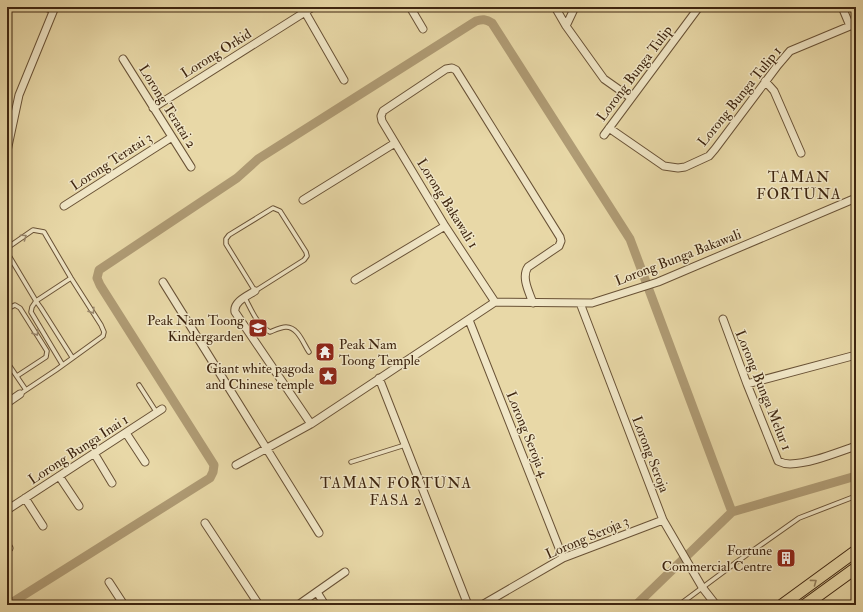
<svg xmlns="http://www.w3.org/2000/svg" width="863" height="612" font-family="'IM FELL Double Pica',serif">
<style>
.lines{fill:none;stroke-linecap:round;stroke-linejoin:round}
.canal{stroke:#af9b74;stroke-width:9}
.service-casing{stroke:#695236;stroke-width:5.5}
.minor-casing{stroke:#695236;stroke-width:9}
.primary-casing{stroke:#3f2610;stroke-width:13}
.service{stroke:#f0e6c6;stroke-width:3.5}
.minor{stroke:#f0e6c6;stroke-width:7}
.primary{stroke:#e8d8a7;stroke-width:11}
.oneway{stroke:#98866b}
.oneway2{stroke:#947f5c}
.labels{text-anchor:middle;stroke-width:3;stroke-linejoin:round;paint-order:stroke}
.street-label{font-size:14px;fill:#3f2610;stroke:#f0e6c6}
.poi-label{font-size:14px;fill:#3f2610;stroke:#f0e6c6;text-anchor:end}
.neighbourhood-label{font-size:15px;letter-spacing:1px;fill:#3f2610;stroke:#f0e6c6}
</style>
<rect width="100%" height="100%" fill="#e8d8a7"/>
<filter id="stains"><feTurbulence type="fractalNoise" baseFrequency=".005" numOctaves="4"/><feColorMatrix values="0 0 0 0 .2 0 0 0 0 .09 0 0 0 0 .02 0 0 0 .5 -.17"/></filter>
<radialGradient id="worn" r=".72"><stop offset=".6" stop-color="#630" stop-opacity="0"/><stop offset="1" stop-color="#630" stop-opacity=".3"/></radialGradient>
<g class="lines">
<path class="canal" d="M8 605 210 478 213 472 214 465 100 285 97 278 99 270 237 178 258 159 476 21C482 19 486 19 492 23L630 239 732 512
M636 605 732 512 856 476"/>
<g class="service-casing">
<path id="service" d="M41 7 53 12
M273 208 280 211 306 252 307 256 304 260 255 291 226 244V239L229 235Z
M245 298C252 311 257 325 270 332 275 330 281 327 286 327 298 327 303 343 309 352
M7 309 15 305 20 308 47 351 46 357 17 376
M7 362 26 390
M62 364 31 312 32 307 36 301 71 278
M139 385 157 413
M20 394 56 370 103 336 104 332 101 325 71 278 44 232 33 230 7 248 8 254 36 301 41 308 72 357
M351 462 405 445
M679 605 738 561 799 518 856 496"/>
</g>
<g class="minor-casing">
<path id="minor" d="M410 7 423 29
M555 7 566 26 604 79 631 98
M842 7 850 26 856 24
M305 12 344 80
M566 26 575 7
M123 59 191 167
M765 81 774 91 801 153
M153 108 313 7
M609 128 664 166 678 168 685 167 709 156 715 149 778 65 790 51 850 26
M604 135 699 7
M7 151 19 95 55 7
M303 200 395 143
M64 206 172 137
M355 280 445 226
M163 282 319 533
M255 291C247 296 233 302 235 312L311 424
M495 302 445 226 382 121 381 116 383 111 446 69 452 68 456 70 560 237 561 241 559 246 528 267C521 277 529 292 533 303
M580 303 663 520 702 587 716 605
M723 319 747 384 778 461C782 463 785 464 790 464 812 463 835 453 856 446
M469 320 563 558
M379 378 468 605
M747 384 856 355
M7 403 20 394
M126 433 145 462
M94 453 112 483
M236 465 311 424 495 302 592 303 658 282 856 198
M59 476 79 506
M25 498 43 526
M7 510 162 409
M205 523 259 605
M7 545 9 548
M109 582 124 605
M317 592 325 605
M298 605 345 572
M482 605 563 558 663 520"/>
</g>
<g class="primary-casing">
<path id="primary" d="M782 605 856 551
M805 605 856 568"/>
</g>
<use href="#service" class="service"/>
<use href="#minor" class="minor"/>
<use href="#primary" class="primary"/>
</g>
<defs><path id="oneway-chevron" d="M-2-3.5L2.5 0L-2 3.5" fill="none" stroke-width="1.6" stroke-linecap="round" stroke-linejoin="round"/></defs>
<g class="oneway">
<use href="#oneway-chevron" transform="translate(24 237) rotate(-35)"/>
<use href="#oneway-chevron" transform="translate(92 311) rotate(57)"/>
<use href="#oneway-chevron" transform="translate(36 333) rotate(58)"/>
</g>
<use class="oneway2" href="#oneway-chevron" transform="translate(814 582) rotate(-36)"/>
<defs>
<g id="school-square" transform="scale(1)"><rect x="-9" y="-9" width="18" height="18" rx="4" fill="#8f2418" stroke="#f0e6c6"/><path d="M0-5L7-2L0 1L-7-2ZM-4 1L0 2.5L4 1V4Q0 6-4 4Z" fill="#fff"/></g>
<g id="temple-square" transform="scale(1)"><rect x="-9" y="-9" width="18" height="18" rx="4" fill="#8f2418" stroke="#f0e6c6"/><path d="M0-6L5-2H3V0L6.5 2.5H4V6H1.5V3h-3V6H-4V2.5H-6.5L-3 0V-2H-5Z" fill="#fff"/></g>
<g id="sight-square" transform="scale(1)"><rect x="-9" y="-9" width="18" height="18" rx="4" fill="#8f2418" stroke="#f0e6c6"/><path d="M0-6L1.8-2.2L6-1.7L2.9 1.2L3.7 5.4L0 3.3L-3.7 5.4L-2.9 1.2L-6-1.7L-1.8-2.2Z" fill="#fff"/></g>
<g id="building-square" transform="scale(1)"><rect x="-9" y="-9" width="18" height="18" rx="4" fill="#8f2418" stroke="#f0e6c6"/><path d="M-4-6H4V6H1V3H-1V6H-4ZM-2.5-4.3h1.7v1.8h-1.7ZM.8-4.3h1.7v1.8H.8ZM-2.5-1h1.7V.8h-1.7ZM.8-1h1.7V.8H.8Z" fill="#fff"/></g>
</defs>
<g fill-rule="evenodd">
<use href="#school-square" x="258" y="328"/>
<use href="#temple-square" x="325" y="352"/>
<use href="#sight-square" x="328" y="376"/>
<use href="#building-square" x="786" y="558"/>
</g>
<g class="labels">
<g class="street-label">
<text transform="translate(216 53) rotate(-32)" y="5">Lorong Orkid</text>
<text transform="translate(634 73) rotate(-53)" y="5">Lorong Bunga Tulip</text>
<text transform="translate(739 96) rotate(-51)" y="5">Lorong Bunga Tulip 1</text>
<text transform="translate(168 106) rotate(58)" y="5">Lorong Teratai 2</text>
<text transform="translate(111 161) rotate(-33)" y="5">Lorong Teratai 3</text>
<text transform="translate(448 203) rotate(58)" y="5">Lorong Bakawali 1</text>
<text transform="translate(678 257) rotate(-21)" y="5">Lorong Bunga Bakawali</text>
<text transform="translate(764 390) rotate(68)" y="5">Lorong Bunga Melur 1</text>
<text transform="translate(528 434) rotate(68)" y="5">Lorong Seroja 4</text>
<text transform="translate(78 449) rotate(-33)" y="5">Lorong Bunga Inai 1</text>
<text transform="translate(651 454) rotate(69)" y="5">Lorong Seroja</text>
<text transform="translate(587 537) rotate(-23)" y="5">Lorong Seroja 3</text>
</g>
<g class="poi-label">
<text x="244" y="325">Peak Nam Toong<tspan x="244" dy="16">Kindergarden</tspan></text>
<text x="339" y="349" text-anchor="start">Peak Nam<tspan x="339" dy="16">Toong Temple</tspan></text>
<text x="314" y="373">Giant white pagoda<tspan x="314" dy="16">and Chinese temple</tspan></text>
<text x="772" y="555">Fortune<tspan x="772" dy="16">Commercial Centre</tspan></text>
</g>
<g class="neighbourhood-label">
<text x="799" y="182">TAMAN<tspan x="799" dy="17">FORTUNA</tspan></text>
<text x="396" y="488">TAMAN FORTUNA<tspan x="396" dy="17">FASA 2</tspan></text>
</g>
</g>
<rect width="863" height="612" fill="none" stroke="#e8d8a7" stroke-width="24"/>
<rect x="8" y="8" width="847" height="596" fill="none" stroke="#3f2610" stroke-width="2"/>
<rect x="12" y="12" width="839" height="588" fill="none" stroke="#3f2610"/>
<rect width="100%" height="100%" filter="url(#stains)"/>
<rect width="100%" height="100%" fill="url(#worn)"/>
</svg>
